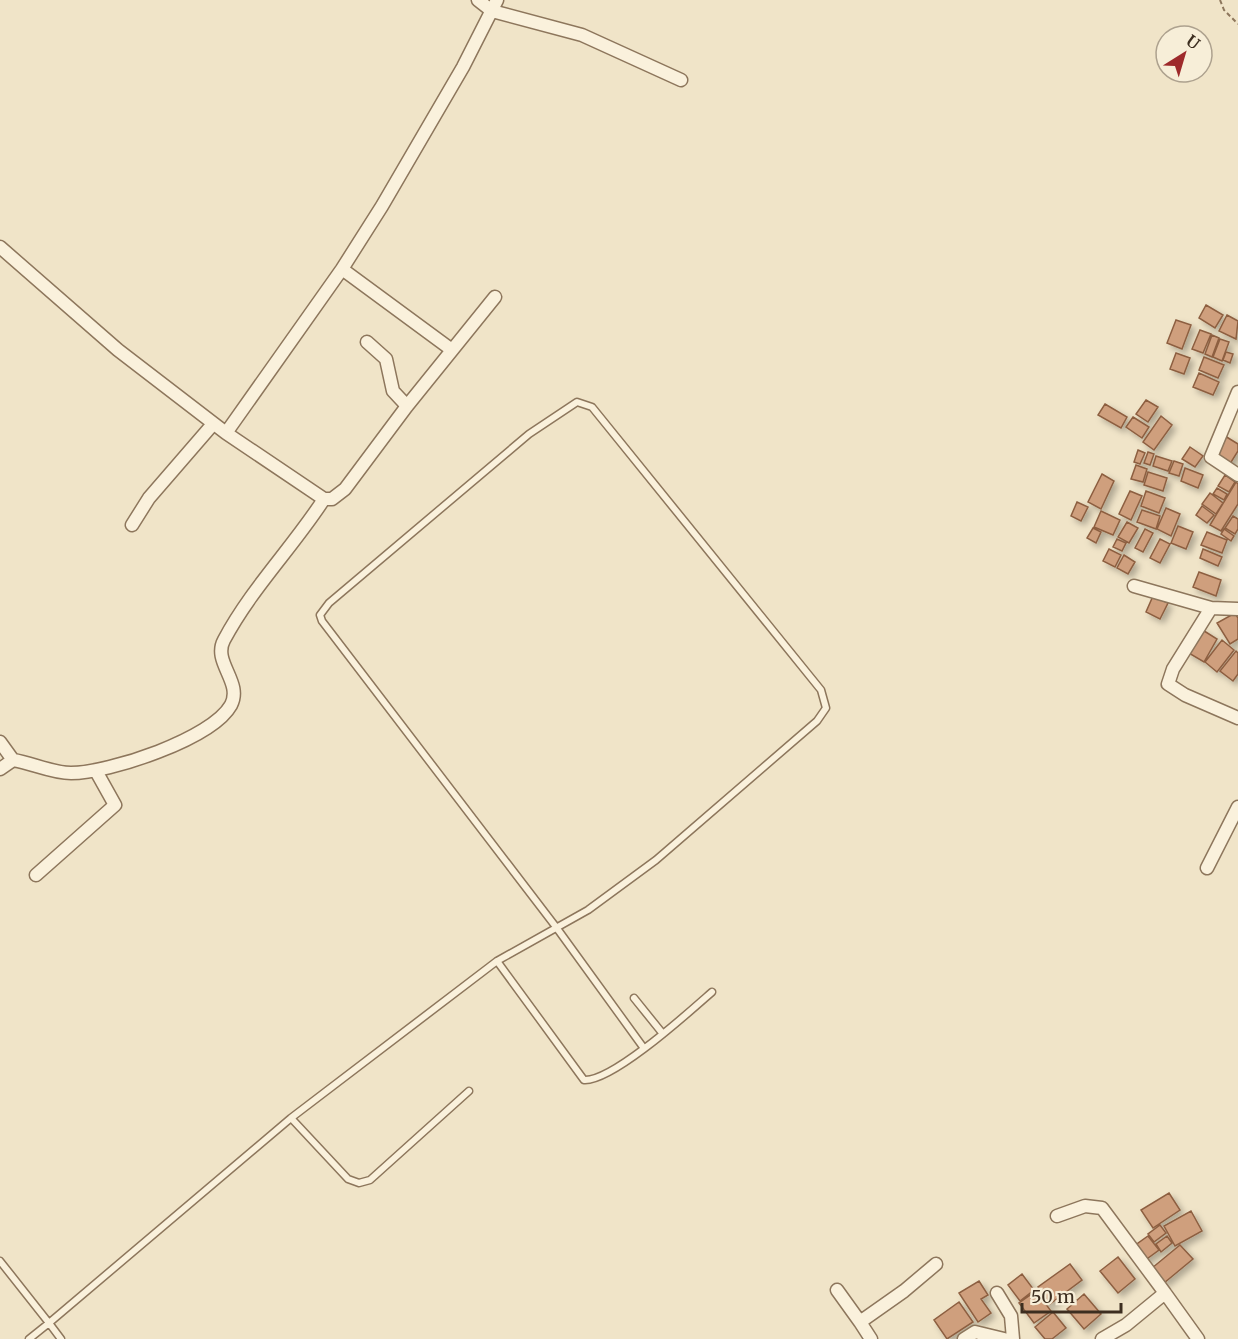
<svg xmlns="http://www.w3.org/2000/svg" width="1238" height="1339" font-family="Merriweather,serif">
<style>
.building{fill:#cf9f7d;stroke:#8d5f41;stroke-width:1.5;filter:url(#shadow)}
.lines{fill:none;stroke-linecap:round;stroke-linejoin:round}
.service-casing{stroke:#8d765c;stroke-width:9}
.minor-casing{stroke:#8d765c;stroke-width:15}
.path{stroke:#8d765c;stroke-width:2;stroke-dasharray:4.5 3;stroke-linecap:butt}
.service{stroke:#faf1dc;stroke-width:6}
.minor{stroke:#faf1dc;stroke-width:12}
</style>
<defs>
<filter id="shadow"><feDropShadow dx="4" dy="4" stdDeviation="3" flood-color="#0004"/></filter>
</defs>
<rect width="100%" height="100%" fill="#f0e4c8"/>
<path class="building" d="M1206 305 1223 315 1215 328 1199 318Z
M1227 315 1238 321 1236 339 1219 331Z
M1176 320 1191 325 1182 349 1167 343Z
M1200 330 1211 334 1203 353 1192 349Z
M1212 335 1219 338 1212 357 1205 354Z
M1220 339 1229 342 1222 361 1213 357Z
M1226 352 1233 354 1230 363 1223 360Z
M1176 353 1190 358 1184 374 1170 369Z
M1204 357 1224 365 1218 378 1199 370Z
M1199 373 1219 382 1213 395 1193 387Z
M1146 400 1158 407 1148 422 1136 414Z
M1105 404 1127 417 1121 428 1098 415Z
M1161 416 1172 425 1154 450 1143 442Z
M1133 417 1149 427 1142 438 1126 427Z
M1225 436 1238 444V451L1228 467 1212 457Z
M1190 447 1203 456 1195 467 1182 459Z
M1138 450 1145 453 1140 464 1134 462Z
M1148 452 1154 454 1150 465 1144 463Z
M1156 456 1172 461 1168 471 1153 466Z
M1174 461 1183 464 1179 476 1169 473Z
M1136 465 1147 469 1143 482 1131 479Z
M1185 468 1203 475 1198 488 1181 481Z
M1148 472 1167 478 1163 491 1144 485Z
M1102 474 1114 481 1101 509 1088 502Z
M1225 475 1235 482 1229 492 1218 486Z
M1236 482 1238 484V504L1221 531 1210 525Z
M1217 488 1227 494 1224 500 1213 494Z
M1130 491 1142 496 1131 520 1119 514Z
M1146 491 1165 498 1159 513 1141 506Z
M1210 493 1223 503 1216 514 1202 504Z
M1077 502 1088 507 1081 521 1071 516Z
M1202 506 1214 515 1207 523 1196 515Z
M1166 508 1180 514 1171 536 1157 529Z
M1142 510 1160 516 1156 529 1137 522Z
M1101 511 1120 520 1113 535 1094 527Z
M1233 516 1238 519V529L1235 534 1225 528Z
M1127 522 1138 528 1129 543 1118 537Z
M1178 526 1193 532 1186 549 1171 543Z
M1093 528 1101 532 1096 543 1087 538Z
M1145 529 1153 533 1143 552 1135 548Z
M1224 529 1234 536 1231 541 1221 534Z
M1207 532 1227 540 1222 553 1201 545Z
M1117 539 1126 543 1122 551 1113 547Z
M1160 539 1170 544 1160 563 1150 558Z
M1109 549 1121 555 1115 567 1103 561Z
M1203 549 1222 557 1218 566 1200 558Z
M1124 555 1135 562 1128 574 1117 568Z
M1199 572 1221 580 1216 596 1193 587Z
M1153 596 1168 603 1160 619 1146 612Z
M1235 613 1238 618V639L1230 644 1217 623Z
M1201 629 1217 639 1204 662 1187 652Z
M1222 640 1234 650 1217 672 1205 662Z
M1236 651 1238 653V674L1233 681 1220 671Z
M1169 1193 1180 1210 1153 1228 1141 1210Z
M1191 1211 1202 1231 1175 1246 1164 1226Z
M1160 1225 1166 1233 1154 1242 1148 1234Z
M1148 1236 1159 1250 1144 1261 1134 1246Z
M1167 1236 1172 1243 1161 1252 1156 1244Z
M1180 1245 1193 1259 1164 1283 1152 1268Z
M1118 1257 1135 1279 1118 1293 1100 1271Z
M1070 1264 1082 1280 1050 1304 1038 1287Z
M1022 1274 1034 1290 1020 1301 1008 1285Z
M979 1281 988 1295 981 1299 991 1313 978 1322 959 1293Z
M1036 1291 1051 1311 1034 1323 1019 1303Z
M1084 1294 1101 1314 1084 1329 1067 1309Z
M959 1302 973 1322 947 1339 934 1320Z
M1053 1312 1066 1328 1052 1339H1045L1035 1327Z"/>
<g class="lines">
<g class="service-casing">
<path id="service" d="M497 961 584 1080C612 1082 688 1013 712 992
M634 998 663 1034
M291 1118 348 1179 359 1183 370 1180 469 1091
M0 1261 49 1323 29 1339
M61 1339 49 1323 291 1118 497 961 588 910 656 860 817 721 826 708 821 690 592 407 577 402 529 434 329 603 320 615 322 621 556 927 643 1047"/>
</g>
<g class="minor-casing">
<path id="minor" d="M478 0 492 11 582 35 681 80
M0 247 118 350 226 433 342 269 382 206 463 67 497 0
M342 269 452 350
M367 342 386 359 393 391 407 406
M1238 392 1211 457 1238 475
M324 499H332L345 489 407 406 495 297
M132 525 149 498 213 424
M1134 586 1211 608 1238 609
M1211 608 1173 669 1168 684 1185 695 1238 718
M0 742 13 760
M0 769 13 760C32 763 52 773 71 773 109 773 212 739 231 705 243 682 212 662 224 640 251 589 293 547 324 499L226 433
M1207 868 1238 807
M36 875 115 805 96 771
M1057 1216 1085 1206 1102 1208 1165 1293
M837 1290 860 1322
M997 1293 1011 1316 1013 1339
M871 1339 860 1322 904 1291 936 1264
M964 1339 975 1332 1004 1339
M1102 1339 1126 1325 1165 1293 1198 1339"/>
</g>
<path class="path" d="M1220 0 1224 10 1238 24"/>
<use href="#service" class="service"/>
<use href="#minor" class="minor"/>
</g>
<g transform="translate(1184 54) rotate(37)"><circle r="28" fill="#f7eed8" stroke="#ada18e" stroke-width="1.5"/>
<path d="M0-4.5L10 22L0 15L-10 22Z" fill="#9e2a2b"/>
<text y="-9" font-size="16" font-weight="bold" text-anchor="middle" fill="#3d2e20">U</text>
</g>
<path d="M1022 1303v9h99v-9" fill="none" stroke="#3d2e20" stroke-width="3"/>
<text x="1031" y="1303" font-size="18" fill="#3d2e20" stroke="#f7eed8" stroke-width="4.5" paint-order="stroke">50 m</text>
</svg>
